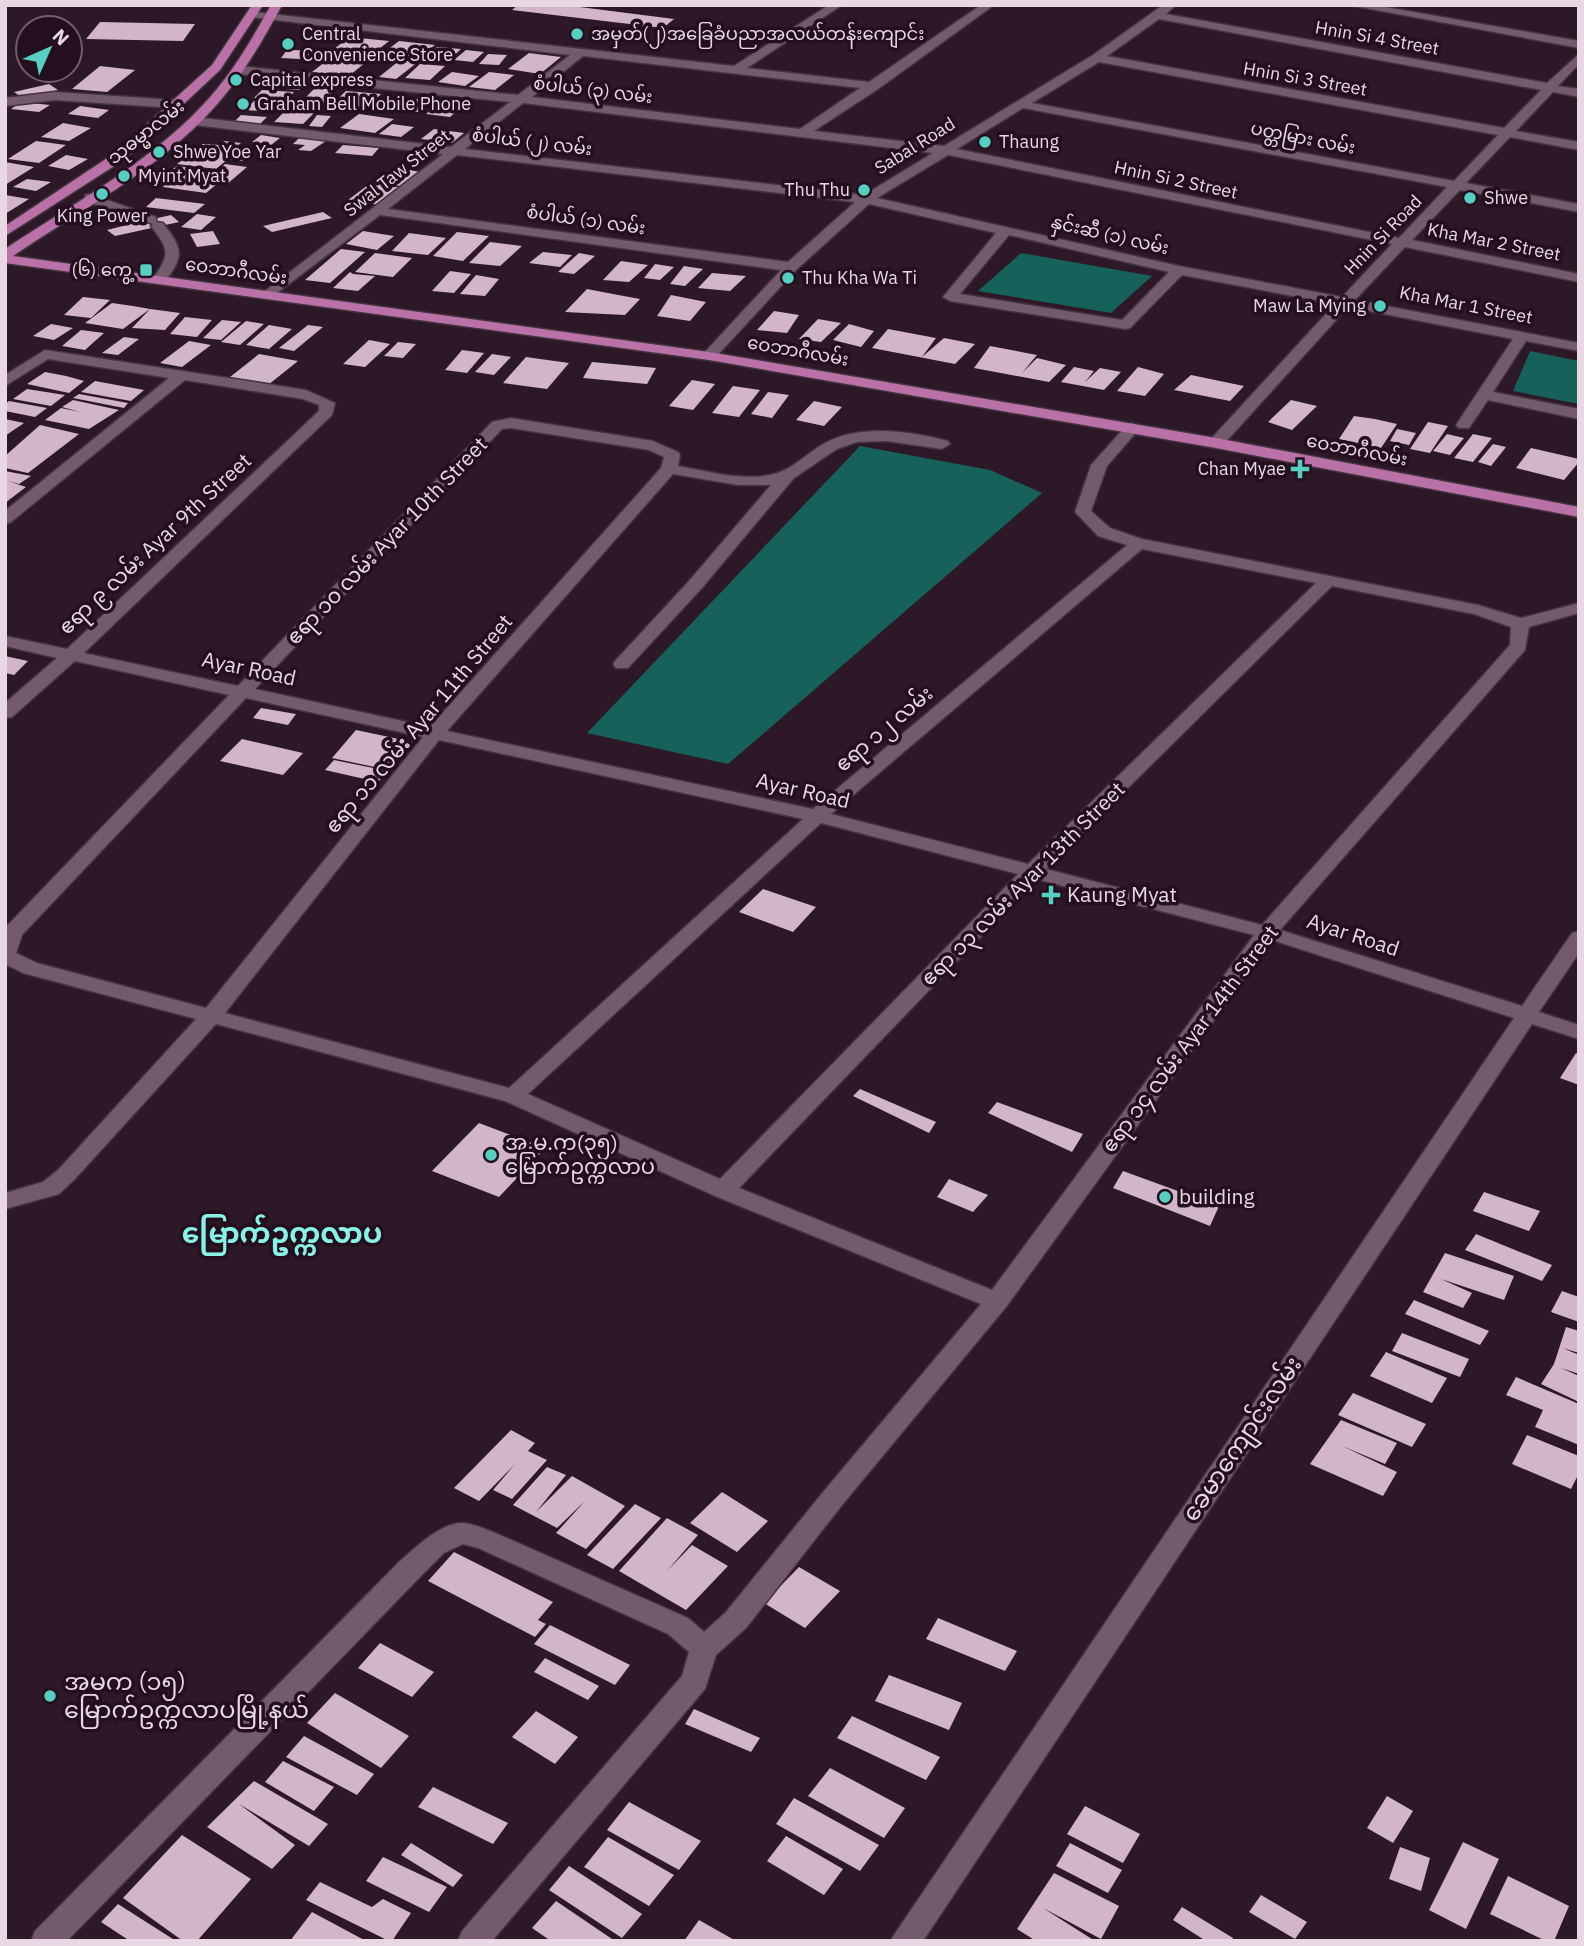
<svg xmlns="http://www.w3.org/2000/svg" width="1584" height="1946" font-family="'IBM Plex Sans','Noto Sans Myanmar',sans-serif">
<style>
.water{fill:#17615b}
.building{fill:#d2b5c9}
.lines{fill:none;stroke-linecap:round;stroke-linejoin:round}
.minor-casing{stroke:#42333e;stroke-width:3}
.major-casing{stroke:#42333e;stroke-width:3}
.minor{fill:#735a6c;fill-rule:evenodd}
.major{fill:#b971a7;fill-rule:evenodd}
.poi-dot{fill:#57cec2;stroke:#230f1e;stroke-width:2.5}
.labels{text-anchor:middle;stroke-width:7;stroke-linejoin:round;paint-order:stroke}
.far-poi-label{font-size:18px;fill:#e7d8e2;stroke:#230f1e;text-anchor:start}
.far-street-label{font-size:18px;fill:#e7d8e2;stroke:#230f1e}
.street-label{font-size:21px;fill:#e7d8e2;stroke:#230f1e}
.poi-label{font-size:21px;fill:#e7d8e2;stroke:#230f1e;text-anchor:start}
.near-street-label{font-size:24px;fill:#e7d8e2;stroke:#230f1e}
.near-poi-label{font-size:24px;fill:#e7d8e2;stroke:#230f1e;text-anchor:start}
.district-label{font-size:28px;font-weight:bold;fill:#88f2e6;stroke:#230f1e}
</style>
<rect width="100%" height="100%" fill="#2d1827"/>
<path class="water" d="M1021 253 1152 276 1111 313 978 291Z
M1530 351 1579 361V404L1513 391Z
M860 446 990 470 1042 493 728 764 587 733Z"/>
<path class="building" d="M518 5H564L674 19 663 28 512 10Z
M100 22 195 24 183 41 86 39Z
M349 37 389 41 374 53 334 49Z
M399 41 435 45 418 58 382 54Z
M437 47 461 49 448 61 424 58Z
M287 50 326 51 319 60 281 58Z
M466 50 484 52 473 62 454 60Z
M529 53 561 57 540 74 508 69Z
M488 54 507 55 499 65 479 64Z
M330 58 366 62 349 76 312 72Z
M400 60 418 62 396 79 379 77Z
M420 64 445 66 430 80 405 78Z
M100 66 135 70 107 92 72 89Z
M452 72 479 76 465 86 438 82Z
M489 72 514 75 495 90 469 87Z
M270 77 308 80 299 90 260 87Z
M49 84 58 90 23 98 14 92Z
M316 87 337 88 322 104 301 102Z
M262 90 294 92 287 100 254 98Z
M346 91 381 94 366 109 331 105Z
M405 98 433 101 421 112 389 111Z
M254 101 284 103 275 112 245 110Z
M21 102 50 105 39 112 11 109Z
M440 103 463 106 450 117 426 114Z
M80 106 109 110 98 118 68 114Z
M286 110 315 112 303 124 274 122Z
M359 114 394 119 375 133 340 128Z
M241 115 267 117 259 125 233 123Z
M317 115 331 116 322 127 309 126Z
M63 123 91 128 69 141 41 137Z
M392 124 414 127 401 137 379 134Z
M434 129 464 133 452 143 421 139Z
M261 135 280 138 271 145 252 142Z
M299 138 326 141 311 151 298 150 305 145 293 144Z
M36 141 66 145 39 163 8 159Z
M224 141 241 143 229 153 252 155 244 161 228 159 216 169 177 164 203 144 220 145Z
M343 145 379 148 372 156 335 153Z
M66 155 88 159 69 170 48 166Z
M5 162 34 167 5 185Z
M225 164 247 167 226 185 217 184 206 193 163 187 169 178 161 177 177 166 201 169 186 180 190 181 202 171 216 172Z
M399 168 420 172 400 186 379 182Z
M27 179 51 182 36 191 13 187Z
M372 182 402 188 379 205 348 200Z
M5 195 29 199 5 214Z
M156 198 205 204 194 213 146 207Z
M323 212 332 218 272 232 263 226Z
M197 214 216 217 201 230 181 227Z
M171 215 179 222 115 236 107 230 127 225 124 222 136 219 140 222Z
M213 231 220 244 197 247 190 234Z
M363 231 394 236 377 250 346 244Z
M457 232 489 236 463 261 433 256Z
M409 233 446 238 428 255 392 251Z
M490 242 522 246 500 266 469 263Z
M341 249 365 252 330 283 305 280Z
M543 252 572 255 560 267 529 263Z
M375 253 412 258 393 277 355 272Z
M579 253 595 256 574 274 558 272Z
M621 261 648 265 629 282 603 280Z
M655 264 674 267 660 280 644 278Z
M684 266 703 269 685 286 670 284Z
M450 271 471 274 454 293 432 291Z
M350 272 353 274 375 276 358 291 333 288Z
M712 273 746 276 730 291 698 288Z
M476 275 499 279 485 296 460 294Z
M587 289 613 294 640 299 625 315 565 312Z
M671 295 706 302 690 321 657 316Z
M83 297 110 300 91 318 64 315Z
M112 303 133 306 150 309 123 329 85 323Z
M150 309 180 313 165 330 132 328Z
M774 311 799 315 787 333 757 330Z
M185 317 212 320 197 337 170 334Z
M818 319 841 323 821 342 799 339Z
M222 320 241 322 221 340 203 338Z
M246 321 264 324 240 345 221 342Z
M51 324 73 328 54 340 33 336Z
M849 324 874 331 861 347 833 340Z
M269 325 292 329 269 349 246 345Z
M308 325 323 327 294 351 279 348Z
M888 329 936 338 922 357 944 338 975 344 955 364 872 348Z
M81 330 104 333 85 350 62 346Z
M124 337 139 339 118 355 102 353Z
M369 340 390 344 365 367 343 364Z
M189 341 211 345 182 367 160 363Z
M398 342 416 344 403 358 384 356Z
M990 346 1037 355 1022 373 1037 358 1066 365 1049 382 974 368Z
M462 350 484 353 467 373 445 370Z
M259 354 298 361 268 385 230 377Z
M492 354 511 357 494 375 475 372Z
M526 357 569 363 547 389 503 383Z
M592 362 656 368 647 384 583 378Z
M1074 367 1094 371 1085 382 1100 368 1121 372 1104 390 1061 382Z
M1138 367 1164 374 1145 396 1117 391Z
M45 372 66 376 84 381 69 393 27 384Z
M1191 375 1244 386 1230 401 1174 390Z
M692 380 715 384 693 410 669 406Z
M95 381 144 390 131 401 81 392Z
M733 386 760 390 739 417 712 413Z
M27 389 65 395 51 406 13 399Z
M768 392 789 395 772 418 751 414Z
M79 394 128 403 124 408 73 398Z
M73 400 119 410 89 429 45 420 61 408 80 412 62 407Z
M1291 400 1317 406 1292 430 1268 422Z
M9 401 47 408 35 417 5 411V404Z
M814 401 842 407 824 426 796 420Z
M1354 416 1375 419 1397 424 1381 448 1339 439Z
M5 419 24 423 5 436Z
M1428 422 1448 426 1430 453 1410 449Z
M40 425 79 434 28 473 5 468V456Z
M1397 429 1416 433 1409 445 1390 441Z
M1447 434 1464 438 1450 455 1433 451Z
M1473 434 1492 438 1473 462 1454 458Z
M1493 444 1506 447 1491 466 1478 462Z
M1531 448 1579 459V462L1564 480 1516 468Z
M5 471 31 476 19 484 8 481 26 487 5 503Z
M5 656 28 661 14 675 5 673Z
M261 708 296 714 288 725 253 718Z
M356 730 413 742 389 770 332 758Z
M242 739 303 753 283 775 220 761Z
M334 760 388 771 378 782 325 770Z
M763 889 816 907 793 932 739 912Z
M1576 1053 1579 1054V1085L1560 1078Z
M860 1089 936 1122 929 1133 853 1096Z
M997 1102 1083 1134 1072 1152 988 1113Z
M479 1123 545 1148 499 1197 432 1171Z
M1123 1171 1219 1206 1210 1226 1113 1188Z
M949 1179 988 1195 973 1212 937 1197Z
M1484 1192 1540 1211 1529 1231 1473 1211Z
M1476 1234 1552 1265 1542 1281 1465 1250Z
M1445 1253 1514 1276 1504 1300 1441 1279 1472 1293 1463 1308 1423 1292Z
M1562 1291 1579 1297V1322L1551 1312Z
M1414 1300 1489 1331 1480 1345 1405 1314Z
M1566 1327 1579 1331V1353L1563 1348 1579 1355V1374L1561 1368 1579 1376V1402L1541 1384 1554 1364Z
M1402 1333 1469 1359 1460 1377 1392 1351Z
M1386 1352 1447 1378 1432 1403 1370 1376Z
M1516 1377 1579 1404V1445L1535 1427 1543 1410 1506 1395Z
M1353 1393 1426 1424 1412 1447 1338 1415Z
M1341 1420 1397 1443 1385 1464 1342 1446 1397 1472 1383 1496 1310 1464Z
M511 1430 535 1443 528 1451 547 1460 512 1499 493 1490 515 1464 479 1501 454 1488Z
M1527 1435 1579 1456V1473L1571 1489 1512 1464Z
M547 1467 566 1475 536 1512 572 1476 625 1506 586 1549 556 1533 585 1501 557 1528 513 1505Z
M722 1492 768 1521 737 1552 690 1523Z
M635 1504 661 1518 613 1569 587 1555Z
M667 1518 698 1535 667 1571 692 1545 728 1566 686 1610 619 1571Z
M454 1552 553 1602 538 1620 546 1624 535 1637 428 1581Z
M799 1567 840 1591 805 1628 764 1603Z
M938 1618 1017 1651 1005 1671 926 1639Z
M550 1625 630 1665 615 1685 534 1644Z
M380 1643 434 1672 412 1697 358 1668Z
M545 1658 599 1686 588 1700 534 1672Z
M889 1675 962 1703 949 1730 875 1701Z
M335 1693 409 1736 381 1768 307 1723Z
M694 1709 760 1738 751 1752 685 1724Z
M536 1711 578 1737 555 1764 512 1737Z
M852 1716 940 1757 926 1780 837 1738Z
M304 1736 374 1774 357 1795 286 1757Z
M283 1761 334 1787 314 1811 265 1782Z
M830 1768 905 1808 884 1838 808 1796Z
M254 1781 328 1824 309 1846 239 1804 295 1845 272 1869 207 1827Z
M433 1787 508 1823 493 1844 418 1807Z
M1387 1796 1413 1811 1393 1843 1367 1828Z
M794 1798 879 1845 860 1871 776 1824Z
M629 1802 701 1841 679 1870 607 1830Z
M1085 1806 1140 1834 1123 1863 1067 1834Z
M182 1835 251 1879 197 1941H183L123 1898Z
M786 1836 843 1869 824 1895 767 1861Z
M608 1837 674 1875 649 1906 584 1867Z
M1463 1842 1499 1859 1466 1929 1429 1910Z
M411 1843 463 1875 453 1887 401 1855Z
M1070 1843 1122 1870 1108 1893 1056 1866Z
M1400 1847 1430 1858 1421 1891 1389 1879Z
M383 1857 447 1887 429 1912 366 1881Z
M569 1866 642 1914 622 1938 549 1890Z
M1054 1873 1119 1906 1101 1939 1043 1908 1095 1941H1036L1017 1929Z
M1508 1876 1569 1906 1554 1941H1546L1490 1914Z
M320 1882 372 1907 383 1899 411 1913 392 1941H389L306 1900Z
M1261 1895 1307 1922 1295 1939 1249 1912Z
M556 1901 615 1941H551L532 1928Z
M118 1904 176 1941H130L101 1922Z
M1182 1907 1233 1938 1231 1941H1206L1173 1920Z
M312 1912 366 1941H290Z
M699 1920 736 1941H684Z"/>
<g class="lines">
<g class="minor-casing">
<path id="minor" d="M829 5H842L747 68 869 82 981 5H994L878 89 814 131 944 146 1093 55 1163 5H1176L1166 14 1547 83 1579 54V64L1558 86 1579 89V97L1553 92 1516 131 1579 142V150L1510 137 1466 183 1579 204V212L1460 190 1412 240 1579 274V282L1405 247 1355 300 1579 343V351L1526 341 1493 392 1579 409V419L1488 400 1469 428H1459L1456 425 1513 339 1348 307 1222 446H1210L1208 443 1210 440 1335 304 1182 275 1130 328 1125 329 950 301 943 297 996 233 869 204 796 270 714 359H704L702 356 704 353 781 270 380 215 269 299 264 298V292L443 154 194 125 188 121 194 117 451 147 510 102 238 74 232 70 238 66 518 95 570 55 249 17 247 15 253 12 734 66ZM1159 19 1541 90 1504 128 1107 56ZM583 56 860 88 800 129 532 97ZM1099 62 1498 135 1454 181 1032 103ZM523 103 933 153 864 195 465 149ZM1023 108 1447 187 1399 238 957 149ZM457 155 855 202 788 262 388 209ZM948 155 1392 244 1342 297 1179 266 877 198ZM1009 235 1169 272 1122 320 960 294Z
M1349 5H1374L1579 41V48Z
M55 92 175 100 181 104 175 108 55 100 5 106V98Z
M90 194 156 217V222L163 223C184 250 184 256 164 283L159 284 152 280C170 254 170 251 151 226L153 224 85 201V195Z
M45 350 306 390 335 403 332 415 84 653 238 686 492 422 511 418 653 441 678 452 680 455 678 466C707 471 744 482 774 474 794 469 808 452 825 443 860 424 910 431 948 441L950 444 942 449 886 441 857 442 837 449 794 478 701 589 628 668H616L613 664 616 660 689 581 771 485H738L673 474 447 731 813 809 1127 545 1098 536 1075 512 1091 465 1127 425 1132 423 1140 428 1107 466 1091 511 1110 528 1142 539 1478 605 1521 618 1579 603V613L1529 627 1525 650 1280 930 1522 1006 1572 933 1579 931V953L1539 1012 1579 1025V1039L1532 1024 923 1941H890L1514 1018 1272 940 1006 1307 842 1505 746 1628 716 1655 705 1689 492 1941H458L462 1931 682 1676 689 1652 668 1634 478 1548 463 1544 444 1553 419 1578 67 1941H31L35 1931 399 1562C414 1549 439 1524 461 1523 470 1522 484 1529 493 1532L688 1618 704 1632 726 1612 824 1491 981 1304 715 1196 505 1101 216 1024 74 1180 59 1194 5 1209V1193L43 1182 58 1170 196 1019 23 973 5 964V928L229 695 75 661 12 717 5 718V703L57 658 5 646V636L67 649 319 411V405L303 399 185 380 11 522 5 524V511L169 378 48 359 5 386V375ZM511 428 649 450 664 457 661 468 430 727 255 689 502 429ZM1142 549 1316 583 1028 864 831 814ZM1332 586 1474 614 1511 627 1510 645 1262 925 1046 869ZM246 698 423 737 206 1008 37 963 16 953 22 935ZM439 740 803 819 509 1088 225 1013ZM821 823 1018 874 720 1179 528 1094ZM1036 879 1254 935 992 1290 739 1188Z"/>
</g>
<g class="major-casing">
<path id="major" d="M252 5H263L220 70 125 159 5 236V226L115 153 212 65Z
M271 5H282C262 42 240 80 211 111 156 171 79 211 13 256L709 352 1216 438 1579 507V517L1216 448 709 360 5 263V249C71 205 146 165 201 107 230 77 251 41 271 5Z"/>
</g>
<use href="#minor" class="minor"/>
<use href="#major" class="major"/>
</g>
<g class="poi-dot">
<circle cx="577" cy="34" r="7"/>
<circle cx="288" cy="44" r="7"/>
<circle cx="236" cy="80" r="7"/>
<circle cx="243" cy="104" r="7"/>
<circle cx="985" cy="142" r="7"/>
<circle cx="159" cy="152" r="7"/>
<circle cx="124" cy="176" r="7"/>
<circle cx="864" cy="190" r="7"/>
<circle cx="102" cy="194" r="7"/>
<circle cx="1470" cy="198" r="7"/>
<rect x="139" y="263" width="14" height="14" rx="3.5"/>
<circle cx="788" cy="278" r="7"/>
<circle cx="1380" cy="306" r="7"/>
<path d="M1296.5 458.5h7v7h7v7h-7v7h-7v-7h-7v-7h7z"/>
<path d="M1047.5 884.5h7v7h7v7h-7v7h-7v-7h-7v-7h7z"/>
<circle cx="491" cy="1155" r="7"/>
<circle cx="1165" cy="1197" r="7"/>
<circle cx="50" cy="1696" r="7"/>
</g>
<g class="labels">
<g class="far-poi-label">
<text x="302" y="40">Central<tspan x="302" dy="21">Convenience Store</tspan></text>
<text x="591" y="40">အမှတ်(၂)အခြေခံပညာအလယ်တန်းကျောင်း</text>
<text x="250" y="86">Capital express</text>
<text x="257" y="110">Graham Bell Mobile Phone</text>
<text x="999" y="148">Thaung</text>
<text x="173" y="158">Shwe Yoe Yar</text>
<text x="138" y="182">Myint Myat</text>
<text x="850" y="196" text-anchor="end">Thu Thu</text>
<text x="1484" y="204">Shwe</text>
<text x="102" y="222" text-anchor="middle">King Power</text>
<text x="132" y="276" text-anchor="end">(၆) ကွေ့</text>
<text x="802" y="284">Thu Kha Wa Ti</text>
<text x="1366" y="312" text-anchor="end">Maw La Mying</text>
<text x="1286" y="475" text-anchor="end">Chan Myae</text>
</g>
<g class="far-street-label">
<text transform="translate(1377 38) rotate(10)" y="6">Hnin Si 4 Street</text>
<text transform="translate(1305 79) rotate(10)" y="6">Hnin Si 3 Street</text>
<text transform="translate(593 90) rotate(7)" y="6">စံပါယ် (၃) လမ်း</text>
<text transform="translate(146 132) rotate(-38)" y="6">သုဓမ္မာလမ်း</text>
<text transform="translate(1303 138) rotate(11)" y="6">ပတ္တမြား လမ်း</text>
<text transform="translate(532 142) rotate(7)" y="6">စံပါယ် (၂) လမ်း</text>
<text transform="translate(915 146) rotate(-32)" y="6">Sabal Road</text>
<text transform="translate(397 173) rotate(-38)" y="6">Swal Taw Street</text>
<text transform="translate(1176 180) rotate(12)" y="6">Hnin Si 2 Street</text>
<text transform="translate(586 220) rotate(8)" y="6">စံပါယ် (၁) လမ်း</text>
<text transform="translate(1110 235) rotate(13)" y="6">နှင်းဆီ (၁) လမ်း</text>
<text transform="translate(1383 235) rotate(-46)" y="6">Hnin Si Road</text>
<text transform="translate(1494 242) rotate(11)" y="6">Kha Mar 2 Street</text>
<text transform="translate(236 271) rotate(8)" y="6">ဝေဘာဂီလမ်း</text>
<text transform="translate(1466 305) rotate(11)" y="6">Kha Mar 1 Street</text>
<text transform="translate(798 351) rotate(10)" y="6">ဝေဘာဂီလမ်း</text>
<text transform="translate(1357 450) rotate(11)" y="6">ဝေဘာဂီလမ်း</text>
</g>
<g class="street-label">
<text transform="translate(387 541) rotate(-46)" y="7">ဧရာ ၁၀ လမ်း Ayar 10th Street</text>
<text transform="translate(155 544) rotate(-43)" y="7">ဧရာ ၉ လမ်း Ayar 9th Street</text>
<text transform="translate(249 669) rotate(12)" y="7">Ayar Road</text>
<text transform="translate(419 724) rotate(-50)" y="7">ဧရာ ၁၁ လမ်း Ayar 11th Street</text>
<text transform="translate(884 729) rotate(-40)" y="7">ဧရာ ၁၂ လမ်း</text>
<text transform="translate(803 791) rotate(13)" y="7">Ayar Road</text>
<text transform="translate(1023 884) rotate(-45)" y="7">ဧရာ ၁၃ လမ်း Ayar 13th Street</text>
<text transform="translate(1353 935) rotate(18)" y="7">Ayar Road</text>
<text transform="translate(1190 1039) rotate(-53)" y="7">ဧရာ ၁၄ လမ်း Ayar 14th Street</text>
</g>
<g class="poi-label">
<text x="1067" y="902">Kaung Myat</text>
<text x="505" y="1150">အ.မ.က(၃၅)<tspan x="505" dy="24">မြောက်ဥက္ကလာပ</tspan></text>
<text x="1179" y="1204">building</text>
</g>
<g class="near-street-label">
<text transform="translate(1242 1439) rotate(-56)" y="8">ခေမာကျောင်းလမ်း</text>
</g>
<g class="near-poi-label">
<text x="64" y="1690">အမက (၁၅)<tspan x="64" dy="28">မြောက်ဥက္ကလာပမြို့နယ်</tspan></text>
</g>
<g class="district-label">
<text x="282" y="1243">မြောက်‌ဥက္ကလာပ</text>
</g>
</g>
<rect width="1584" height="1946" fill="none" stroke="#e7d8e2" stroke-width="14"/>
<g transform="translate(49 49) rotate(45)"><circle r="33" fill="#230f1e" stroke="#715f6c" stroke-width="2"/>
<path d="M0-5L12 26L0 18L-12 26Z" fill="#57cec2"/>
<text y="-10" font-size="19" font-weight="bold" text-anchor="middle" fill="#e7d8e2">N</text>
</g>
</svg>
